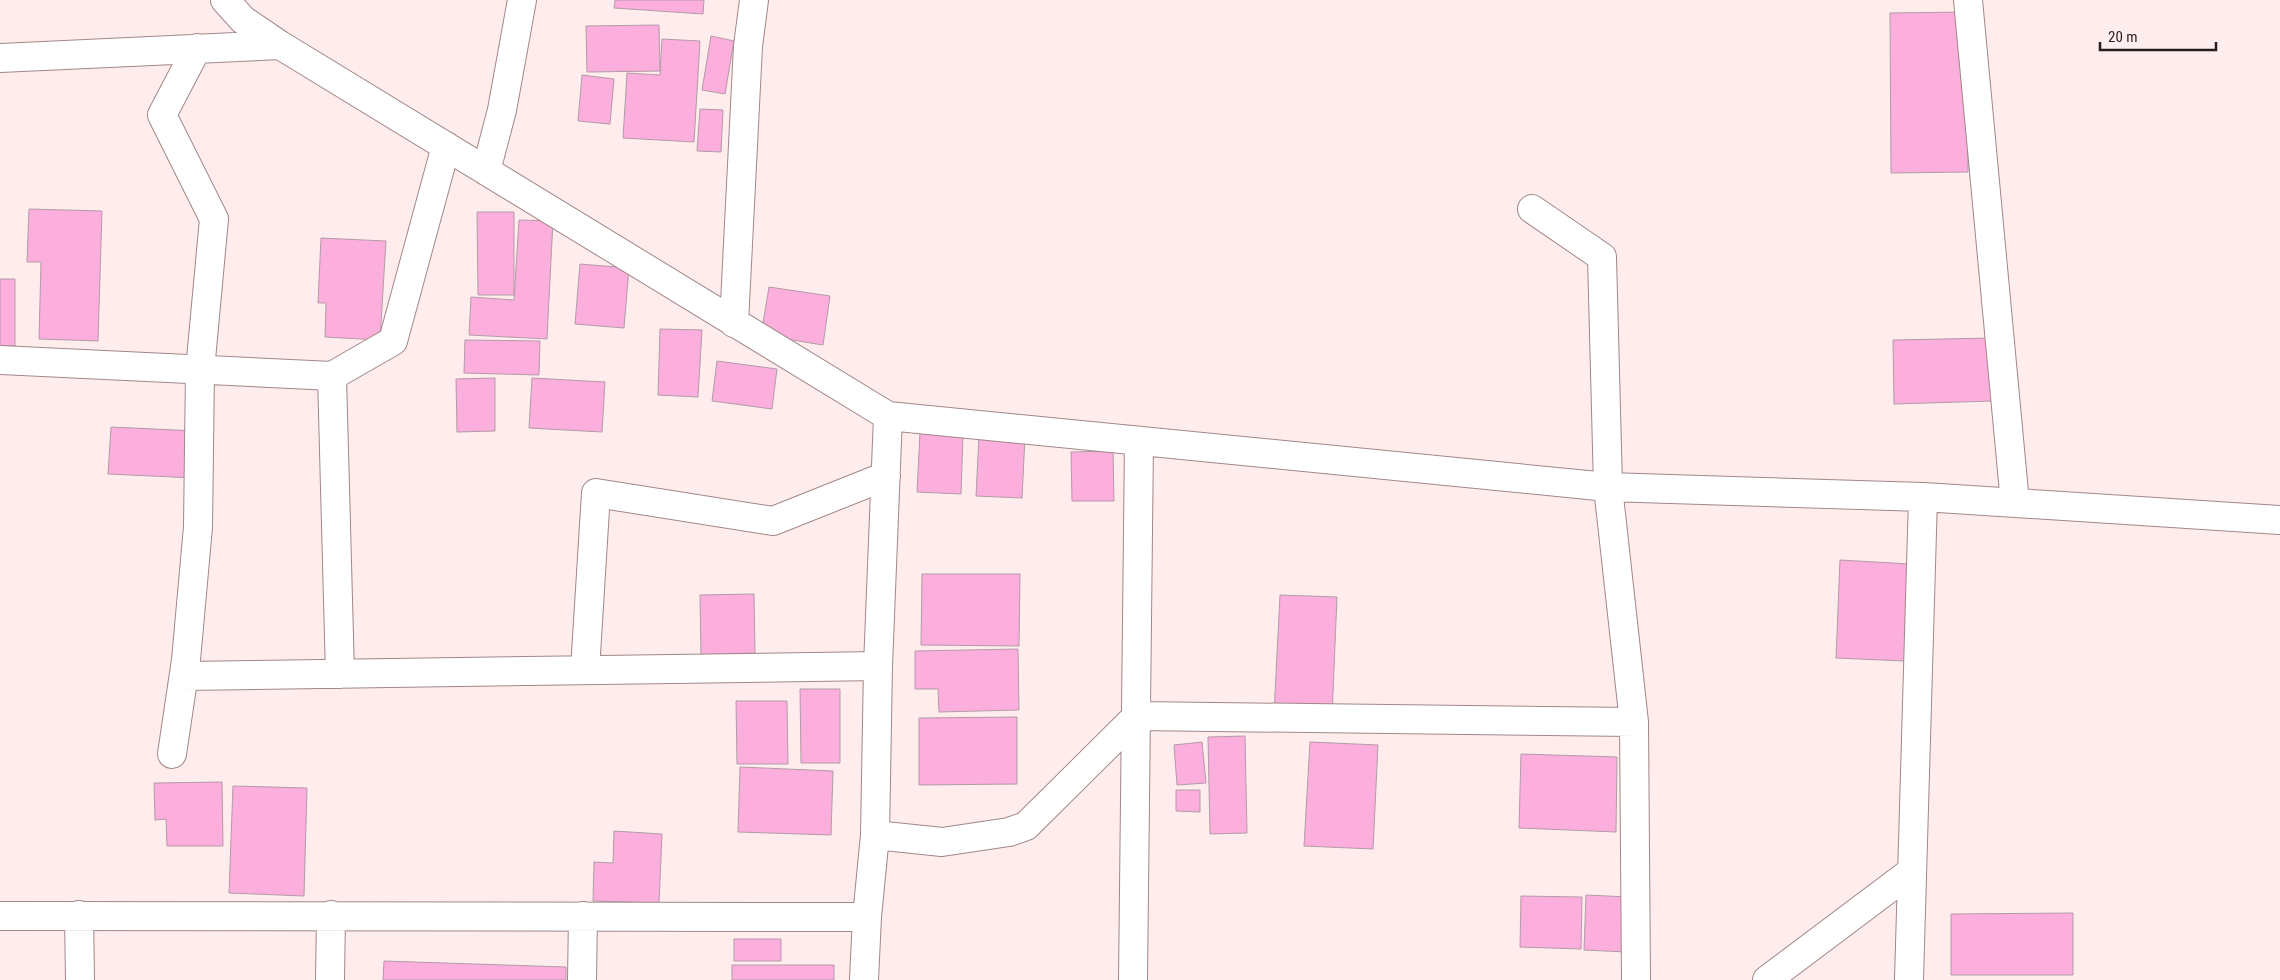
<svg xmlns="http://www.w3.org/2000/svg" width="2280" height="980" font-family="'Roboto Condensed',sans-serif">
<style>
.building{fill:#fcaedc;stroke:#b29ba8}
.lines{fill:none;stroke-linecap:round;stroke-linejoin:round}
.minor-casing{stroke:#a18788;stroke-width:30}
.minor{stroke:#fff;stroke-width:28}
</style>
<rect width="100%" height="100%" fill="#ffeded"/>
<path class="building" d="M615 0H704L703 14 614 8Z
M1966 12 1968 172 1891 173 1890 13Z
M659 25 660 71 587 72 586 26Z
M711 36 734 41 725 94 702 90Z
M662 39 700 41 694 142 623 138 627 73 660 75Z
M582 75 614 79 610 124 578 121Z
M700 109 723 110 721 152 697 151Z
M29 209 102 211 98 341 39 339 41 262H27Z
M477 212H514V295H478Z
M519 220 553 221 547 339 469 335 471 297 514 300Z
M321 238 386 241 380 340 325 337 326 303H318Z
M580 264 629 268 624 328 575 324Z
M0 279H15V346H0Z
M769 287 830 296 823 345 761 335Z
M660 329 702 330 698 397 658 395Z
M1993 338 1994 401 1894 404 1893 340Z
M465 340 540 341 539 375 464 373Z
M717 361 777 369 772 409 712 401Z
M495 378V431L457 432 456 379Z
M532 378 605 382 602 432 529 428Z
M111 427 197 431 195 478 108 474Z
M920 432 963 435 961 494 917 492Z
M979 435 1025 437 1022 498 976 496Z
M1113 451 1114 501H1072L1071 452Z
M1840 560 1910 564 1905 661 1836 658Z
M922 574H1020L1019 646 921 645Z
M754 594 755 653 701 655 700 595Z
M1280 595 1337 597 1332 716 1274 714Z
M1018 649 1019 710 939 712 938 689H915V651Z
M800 689H840V763H801Z
M736 701H787L788 764H737Z
M1017 717V784L919 785V718Z
M1245 736 1247 833 1210 834 1208 737Z
M1202 742 1206 783 1177 785 1174 745Z
M1310 742 1378 745 1373 849 1304 846Z
M1521 754 1617 757 1616 832 1519 828Z
M740 767 833 771 831 835 738 832Z
M222 782 223 846H167L166 819 155 820 154 783Z
M233 786 307 788 304 896 229 893Z
M1176 790H1200V812L1176 811Z
M614 831 662 834 659 903 593 901 594 862 613 863Z
M1586 895 1629 897 1626 952 1584 950Z
M1521 896 1582 897 1581 949 1520 947Z
M2073 913V975H1951V914Z
M734 939H781V961H734Z
M384 961 566 967V980H383Z
M732 965H834V980H732Z"/>
<g class="lines">
<g class="minor-casing">
<path id="minor" d="M225 0 243 20 280 45 888 416 1608 487 1923 497 2280 520
M1968 0 2015 503
M0 58 280 45
M486 171 502 110 522 0
M1532 209 1602 257 1608 487 1634 722 1636 980
M734 323 748 46 754 0
M0 360 332 376
M585 670 596 493 773 521 886 476
M340 674 332 376 393 341 446 146
M184 676 878 666
M172 754 186 660 198 527 200 370 214 219 162 115 197 48
M875 835 942 842 1009 832 1026 826 1137 716 1634 722
M79 915 80 980
M0 916 867 917
M330 980 331 915
M582 980 583 916
M864 980 867 917 875 835 878 666 888 416
M1133 980 1139 441
M1767 980 1912 871
M1909 980 1923 497"/>
</g>
<use href="#minor" class="minor"/>
</g>
<path d="M2100 42v8h116v-8" fill="none" stroke="#261c1c" stroke-width="2.5"/>
<text x="2108" y="42" font-size="15" fill="#261c1c" stroke="#ffeded" stroke-width="4" paint-order="stroke">20 m</text>
</svg>
